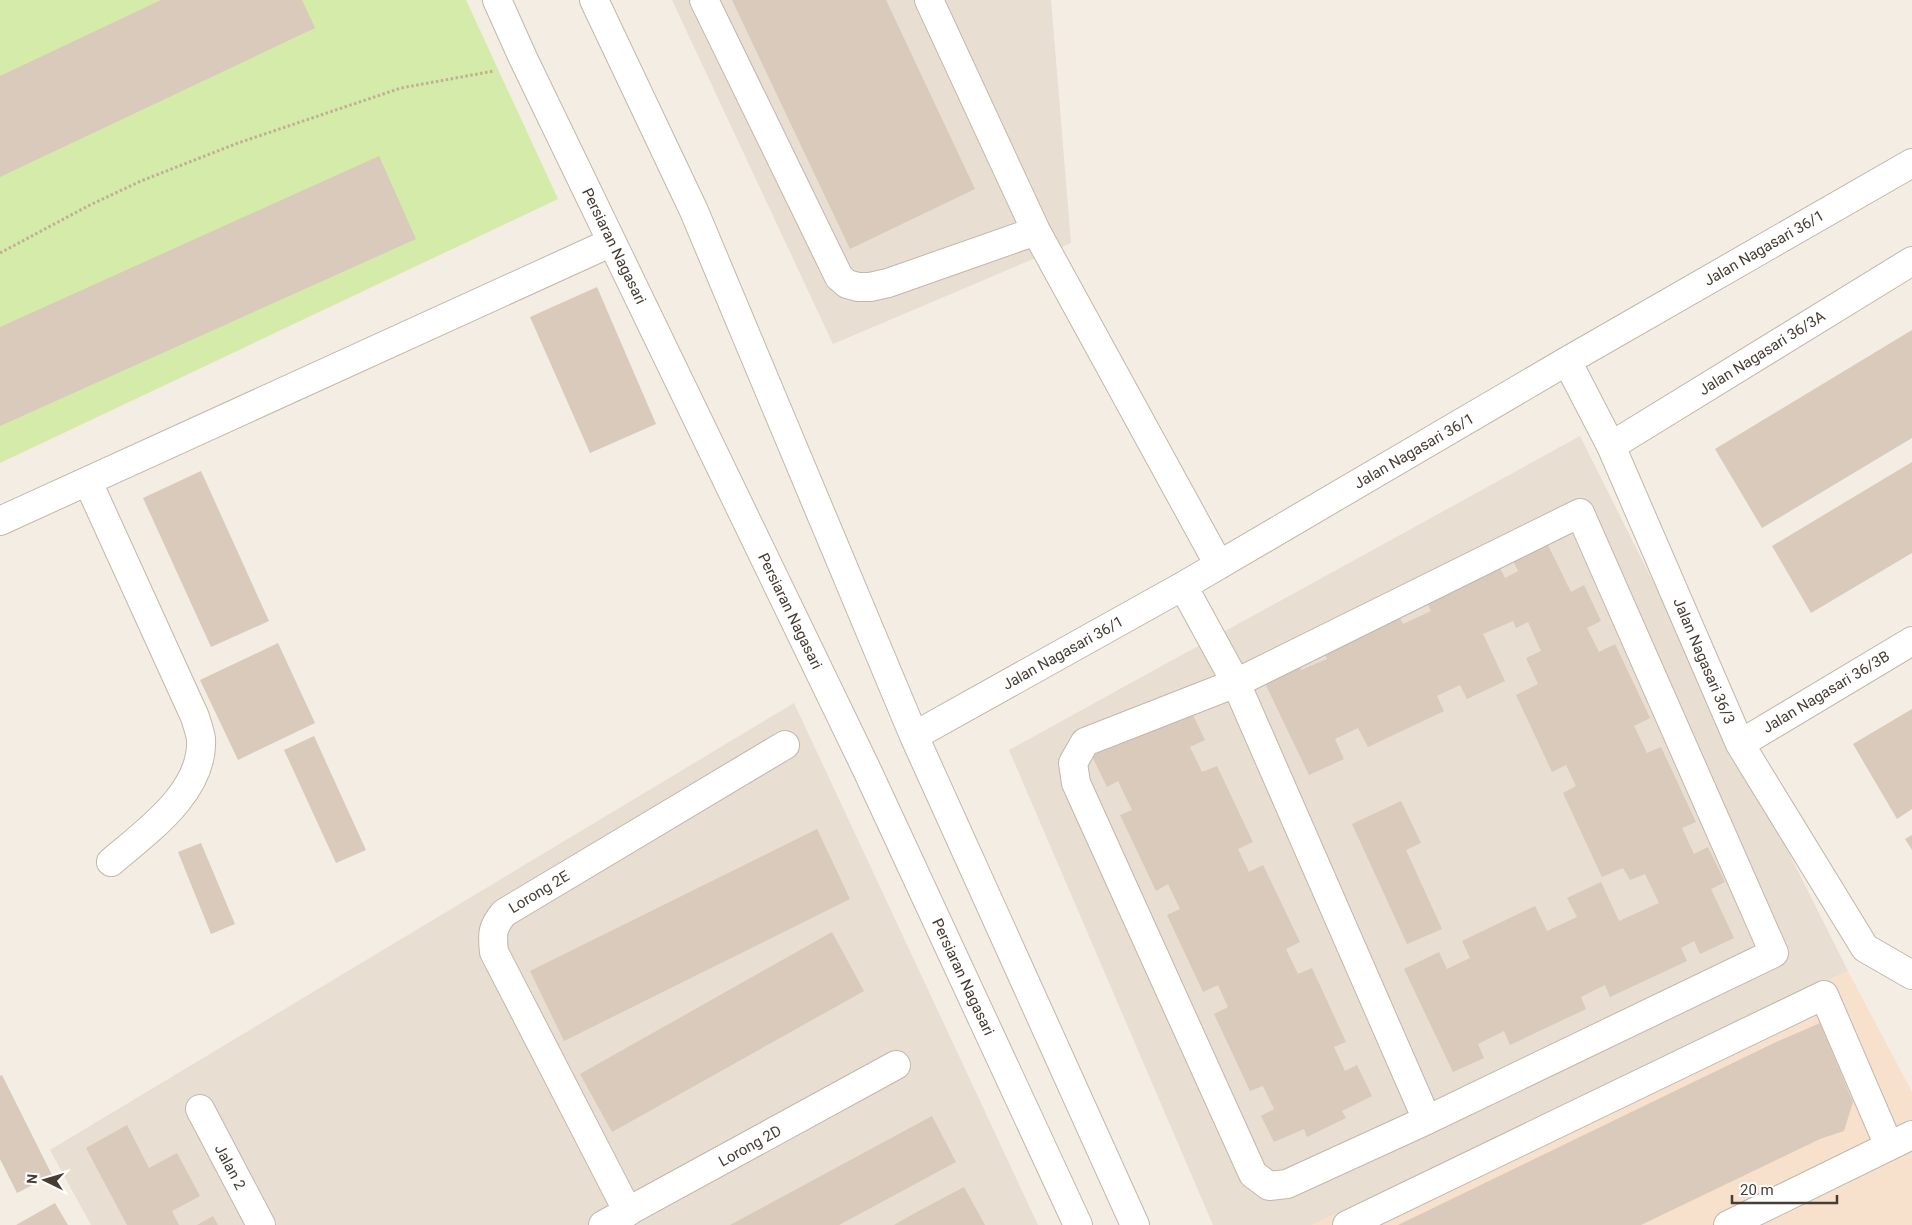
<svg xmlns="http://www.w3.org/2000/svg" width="1912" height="1225" font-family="Roboto,sans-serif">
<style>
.residential{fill:#e8ded1}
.commercial{fill:#f7e1cd}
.green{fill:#d4eba9}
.building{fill:#d9cabb}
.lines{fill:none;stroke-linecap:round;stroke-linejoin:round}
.minor-casing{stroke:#c2b7a9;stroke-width:30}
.path{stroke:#c2ae96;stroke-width:3;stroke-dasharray:2.5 2.5;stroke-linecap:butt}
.minor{stroke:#fff;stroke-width:28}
.labels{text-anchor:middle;stroke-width:4;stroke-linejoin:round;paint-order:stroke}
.street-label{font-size:15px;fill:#463c33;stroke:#fff}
</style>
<rect width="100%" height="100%" fill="#f3ede4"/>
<path class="residential" d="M672 0H1051L1071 243 833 344Z
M1580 436 1848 971 1312 1225H1213L1009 750Z
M794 703 1038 1225H91L50 1150Z"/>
<path class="commercial" d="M1848 971 1912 1092V1225H1312Z"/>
<path class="green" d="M0 0H466L558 199 0 463Z"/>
<path class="building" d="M161 0H302L315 28 0 177V76Z
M732 0H886L975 189 850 249Z
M379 156 416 239 0 426V327Z
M597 287 656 424 590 453 530 317Z
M1912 330V438L1762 528 1715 449Z
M1912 462V553L1811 613 1772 546Z
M201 471 269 621 211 647 143 498Z
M1546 541 1571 592 1584 585 1601 621 1587 628 1599 652 1615 644 1650 718 1634 726 1647 753 1661 747 1696 822 1682 828 1694 854 1708 847 1725 882 1711 889 1734 938 1700 954 1694 941 1681 948 1687 961 1610 997 1605 985 1581 997 1586 1009 1510 1045 1504 1031 1478 1044 1484 1058 1453 1072 1404 969 1439 952 1447 969 1470 958 1462 941 1535 906 1547 931 1577 917 1567 898 1601 882 1619 921 1659 903 1645 874 1630 880 1623 868 1602 877 1563 793 1576 786 1566 765 1552 772 1516 695 1538 684 1526 658 1541 651 1528 622 1516 628 1513 621 1483 634 1505 681 1467 699 1460 685 1437 696 1444 711 1368 747 1358 728 1335 739 1344 759 1309 775 1262 677 1297 661 1301 670 1327 659 1322 648 1397 612 1403 624 1431 611 1425 599 1498 564 1505 578 1518 571 1512 558Z
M278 643 315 723 238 760 200 680Z
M1190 709 1205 740 1190 747 1202 772 1217 766 1253 842 1238 849 1249 872 1263 865 1300 942 1286 949 1298 974 1312 968 1346 1042 1334 1047 1345 1071 1357 1065 1372 1096 1342 1111 1346 1118 1307 1137 1304 1129 1274 1142 1261 1116 1274 1109 1263 1086 1250 1091 1214 1014 1228 1007 1218 985 1203 992 1167 915 1180 909 1168 884 1156 891 1120 815 1132 810 1118 781 1107 787 1092 756Z
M1912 709V809L1897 819 1853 744Z
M314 736 366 850 336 863 284 750Z
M1401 801 1421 843 1406 850 1442 929 1407 944 1352 824Z
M817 829 850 899 564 1041 530 971Z
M1912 835V850L1905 839Z
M201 843 235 924 211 934 178 852Z
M832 932 864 991 612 1132 580 1074Z
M1820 1023 1853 1102 1844 1131 1820 1139 1641 1225H1398L1774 1043Z
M2 1075 52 1175 17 1193 0 1159V1076Z
M932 1116 956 1162 839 1225H730Z
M127 1125 149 1168 177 1153 200 1196 172 1211 179 1225H127L86 1148Z
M964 1187 985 1225H894L915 1213Z
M55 1203 68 1225H16Z
M213 1216 218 1225H197Z"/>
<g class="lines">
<g class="minor-casing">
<path id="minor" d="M497 0 523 58 866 768 1078 1225
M594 0 694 211 914 736 1135 1225
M704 0 839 277 847 284 858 287H870L888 283 1036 231
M929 0 1036 231 1219 565
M1567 361 1611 446 1740 744 1865 948 1912 975
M1611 446 1912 261
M88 482 195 717C197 724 200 732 201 739 204 792 146 832 111 862
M0 521 612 242
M1183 586 1236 683 1427 1120 1774 953 1580 513 1236 683 1085 742 1073 763 1076 783 1253 1174 1269 1186 1287 1184 1427 1120
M914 736 1183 586 1567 361 1912 163
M1740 744 1912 641
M200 1109 261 1225
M628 1212 494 952C492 934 492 927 504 913L785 745
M603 1225 896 1065
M1347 1225 1824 995 1889 1146
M1728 1225 1912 1135"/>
</g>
<path class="path" d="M0 253 88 206 141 181 238 143 401 88 494 71"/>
<use href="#minor" class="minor"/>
</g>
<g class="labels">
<g class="street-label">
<text transform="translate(614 246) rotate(64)" y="5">Persiaran Nagasari</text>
<text transform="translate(1764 248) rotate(-30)" y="5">Jalan Nagasari 36/1</text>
<text transform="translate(1762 353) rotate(-32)" y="5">Jalan Nagasari 36/3A</text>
<text transform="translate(1414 451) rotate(-30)" y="5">Jalan Nagasari 36/1</text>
<text transform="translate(790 611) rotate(64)" y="5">Persiaran Nagasari</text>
<text transform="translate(1063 653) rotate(-29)" y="5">Jalan Nagasari 36/1</text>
<text transform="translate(1704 661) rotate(67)" y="5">Jalan Nagasari 36/3</text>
<text transform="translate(1826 692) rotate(-31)" y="5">Jalan Nagasari 36/3B</text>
<text transform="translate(539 892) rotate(-31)" y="5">Lorong 2E</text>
<text transform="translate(963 977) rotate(65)" y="5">Persiaran Nagasari</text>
<text transform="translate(750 1146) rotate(-29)" y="5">Lorong 2D</text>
<text transform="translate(230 1167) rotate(62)" y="5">Jalan 2</text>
</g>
</g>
<g transform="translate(45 1180) rotate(275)" stroke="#ffffff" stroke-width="4" paint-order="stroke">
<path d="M0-4L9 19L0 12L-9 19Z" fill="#463c33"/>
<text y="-8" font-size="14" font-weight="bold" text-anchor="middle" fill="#463c33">N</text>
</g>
<path d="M1732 1195v8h105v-8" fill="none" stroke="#463c33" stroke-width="2.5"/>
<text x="1740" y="1195" font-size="15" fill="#463c33" stroke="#ffffff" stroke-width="4" paint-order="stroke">20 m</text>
</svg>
